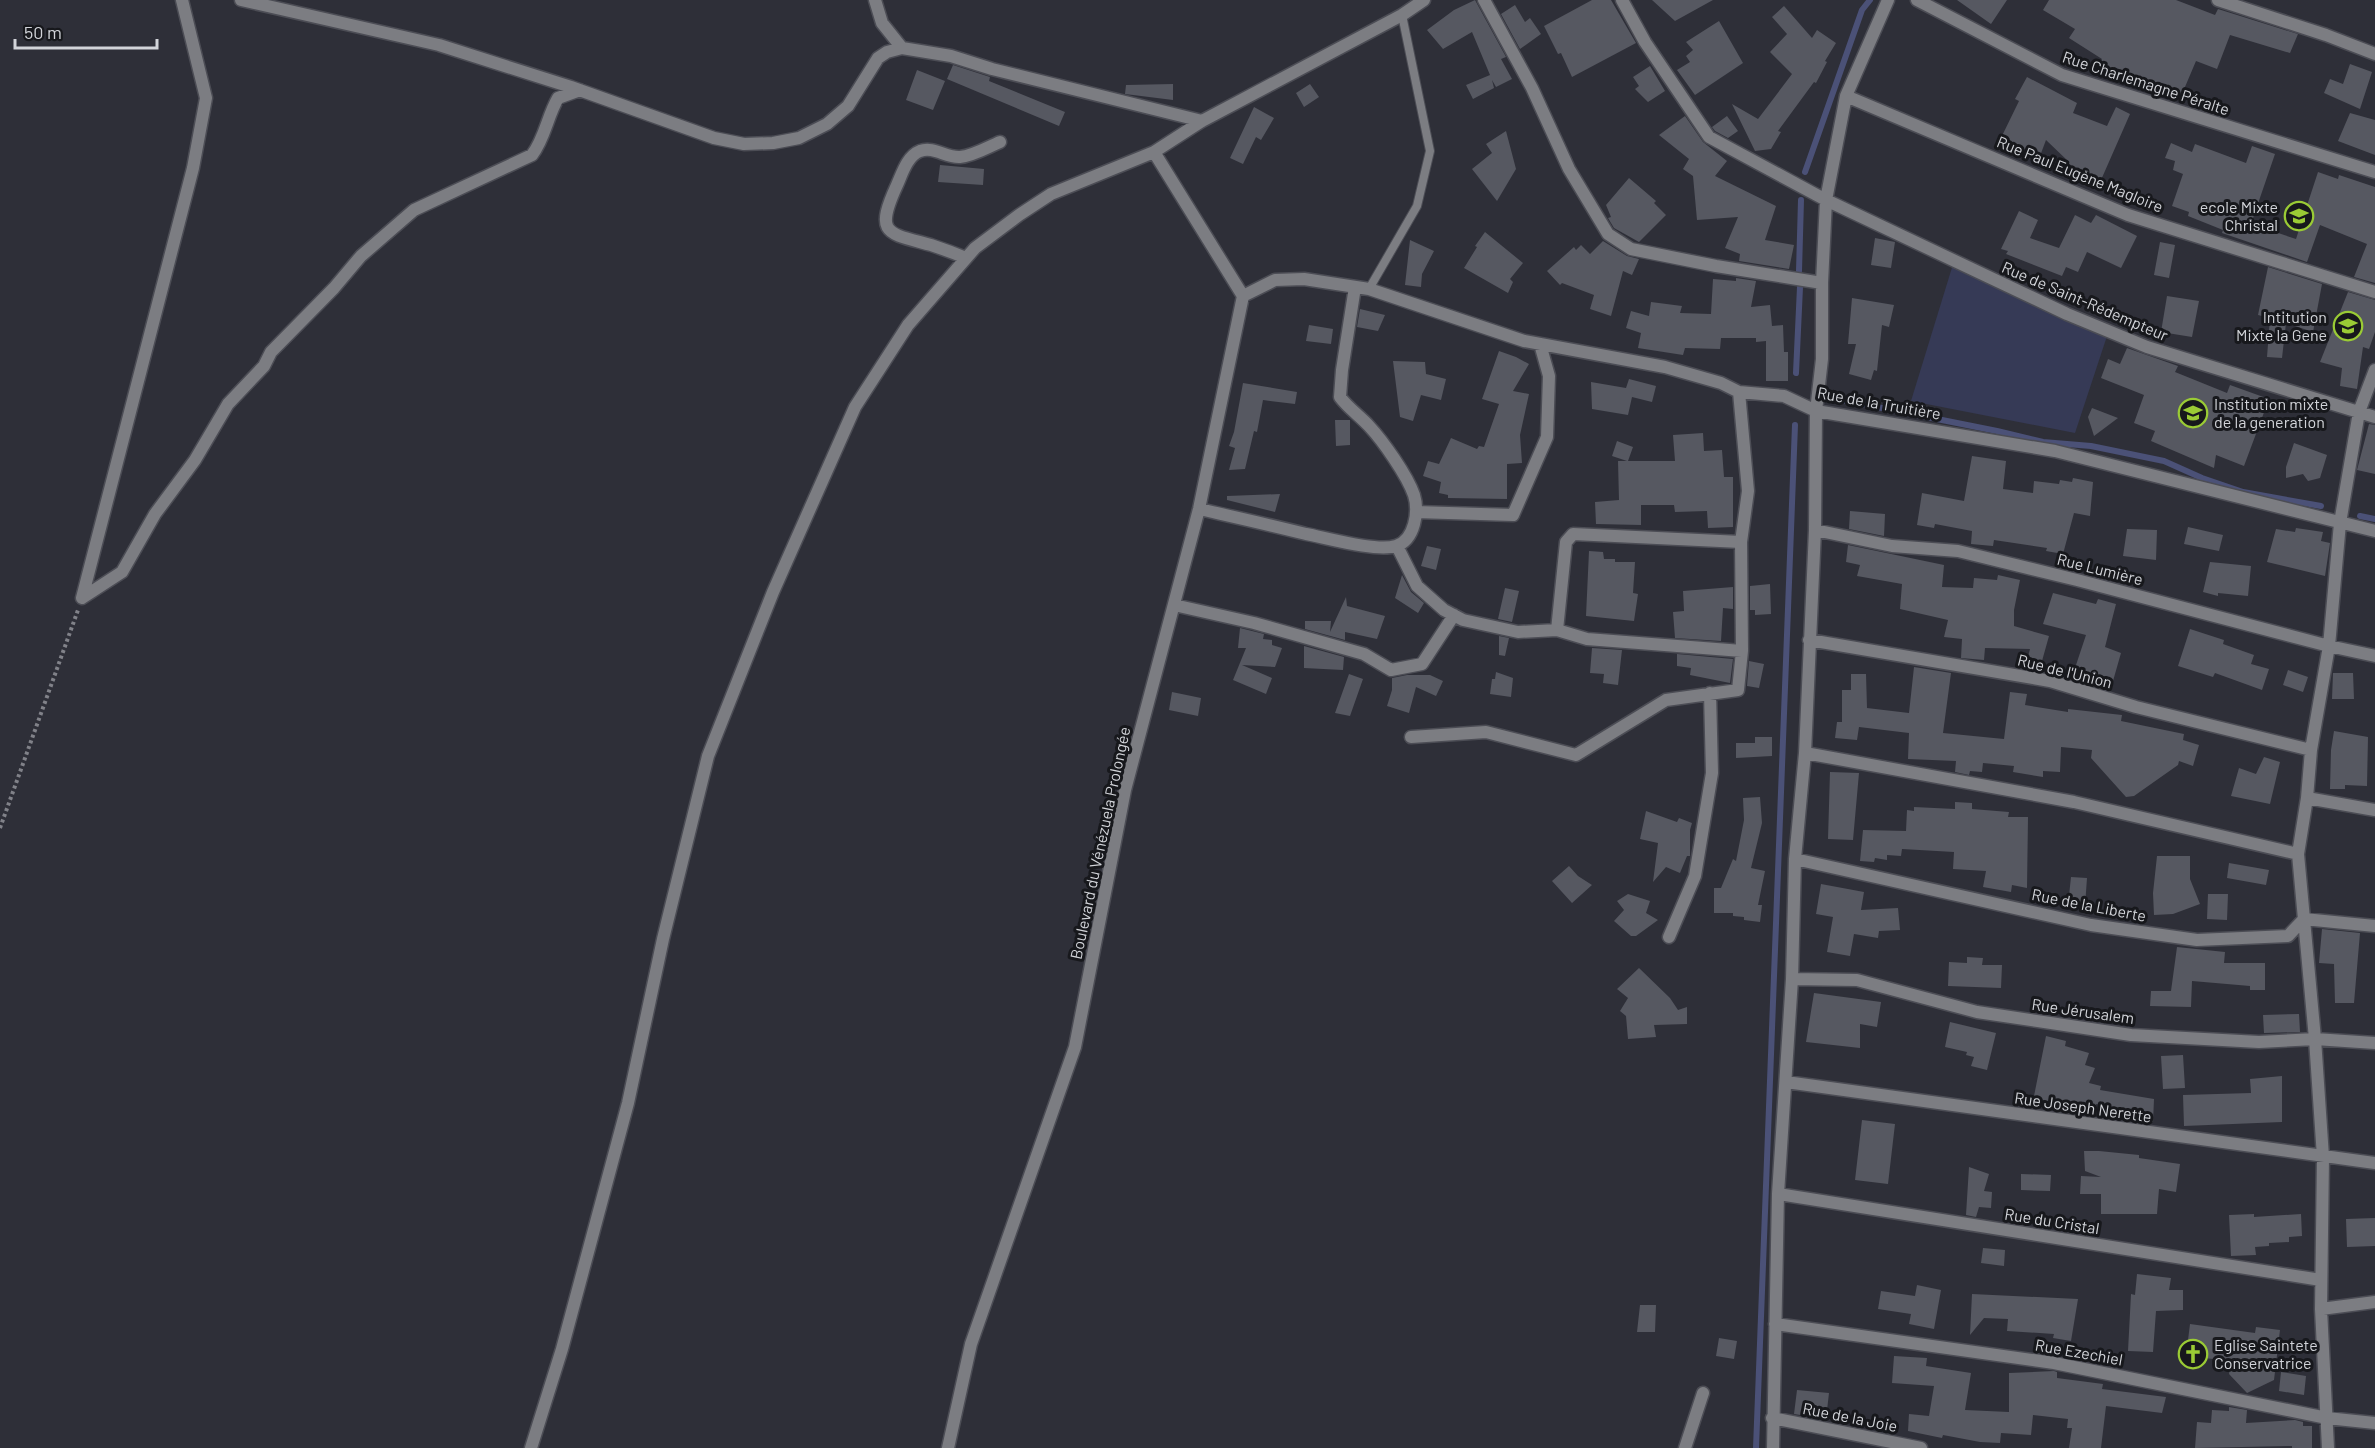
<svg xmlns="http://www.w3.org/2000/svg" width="2375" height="1448" font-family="Barlow,sans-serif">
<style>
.green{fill:#363a56}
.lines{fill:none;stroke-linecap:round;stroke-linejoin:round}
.stream{stroke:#4b5177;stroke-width:6}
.building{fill:#565861}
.service-casing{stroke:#4c4d55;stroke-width:10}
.minor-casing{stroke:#4c4d55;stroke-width:15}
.path{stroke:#818289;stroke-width:4;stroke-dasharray:3 3;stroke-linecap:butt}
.service{stroke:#7c7d82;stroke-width:8}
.minor{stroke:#7c7d82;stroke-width:12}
.labels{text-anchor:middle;stroke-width:6;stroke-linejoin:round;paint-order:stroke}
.street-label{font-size:16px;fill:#d2d4d9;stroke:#17181c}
.poi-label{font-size:16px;fill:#d2d4d9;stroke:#17181c;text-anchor:end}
</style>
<rect width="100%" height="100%" fill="#2e2f38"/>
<path class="green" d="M1954 261 2108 333 2075 433 1911 401Z"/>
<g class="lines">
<path class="stream" d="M1805 172 1862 10 1870 0
M1799 271 1801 200
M1796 373 1800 287
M1827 397 1997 431 2043 442 2091 446 2164 461 2202 478 2243 492 2321 506
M2360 516 2375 519
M1756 1448 1795 425"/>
</g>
<path class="building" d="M1475 0 1506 57 1501 59 1512 79 1496 87 1492 80 1494 88 1473 99 1466 85 1490 75 1472 32 1443 49 1427 30 1454 10Z
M1592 0H1611L1636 43 1572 77 1561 53 1558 54 1544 26Z
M1652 0H1713L1675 21Z
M1957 0H2007L1991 24Z
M2049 0H2176L2215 15 2218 9 2298 34 2290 53 2230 35 2217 69 2196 61 2182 94 2114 67 2111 73 2098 66 2102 59 2069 38 2075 29 2043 10Z
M1515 5 1525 22 1530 18 1541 34 1520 49 1501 14Z
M1784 6 1812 38 1817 30 1836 43 1825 61 1827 62 1816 83 1814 82 1778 131 1781 132 1771 149 1755 151 1732 104 1758 119 1792 74 1770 52 1787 34 1772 17Z
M1719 21 1743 63 1695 95 1677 70 1690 62 1686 56 1693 50 1686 42Z
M2350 64 2372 72 2360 109 2324 93 2330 79 2343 84Z
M953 65 990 77 989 81 1065 112 1059 126 947 79Z
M1650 66 1665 91 1648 102 1635 89 1639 86 1633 77Z
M917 70 945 81 933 110 906 100Z
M2027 77 2077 103 2073 113 2107 126 2116 107 2130 114 2101 180 2068 166 2069 162 2046 140 2040 156 2000 140 2019 101 2015 99Z
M1173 84V100L1125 94 1126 85Z
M1310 84 1319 97 1304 107 1296 93Z
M1254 107 1274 118 1261 140 1256 137 1243 164 1230 158Z
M2350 113 2375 120V155L2338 141Z
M1685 116 1703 142 1727 161 1715 176 1776 206 1765 240 1794 245 1789 269 1739 261 1740 254 1725 248 1738 217 1697 220 1693 176 1683 169 1689 159 1659 135Z
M1727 116 1738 131 1728 138 1715 131 1712 127Z
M1506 131 1516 169 1497 201 1472 169 1492 153 1486 144Z
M2171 143 2192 152 2195 144 2246 163 2252 146 2275 154 2251 224 2296 239 2318 172 2338 179 2339 175 2375 187V283L2354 277 2367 244 2320 225 2307 262 2222 233 2223 230 2188 216 2189 212 2172 206 2183 174 2173 170 2175 161 2165 158Z
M940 165 984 169 983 185 938 182Z
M1629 178 1656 201 1654 203 1666 215 1639 242 1614 228 1608 218 1611 217 1606 205Z
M2019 211 2038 220 2030 238 2059 248 2075 215 2091 223 2096 215 2137 236 2121 268 2087 252 2078 272 2066 267 2062 276 2006 254 2008 251 2001 249Z
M1485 232 1523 263 1510 279 1513 282 1508 293 1464 268 1477 247 1475 246Z
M1875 238 1895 242 1891 268 1871 265Z
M1410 240 1434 251 1422 274 1421 287 1405 285Z
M1603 241 1627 256 1639 259 1632 275 1623 271 1611 316 1590 309 1594 295 1562 283 1560 285 1547 271 1574 247 1576 250 1581 245 1590 254Z
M2160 242 2175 245 2169 278 2154 275Z
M2268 267 2322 284 2313 332 2286 323 2282 358 2267 357 2270 318 2258 315Z
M1736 278 1756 281 1751 307 1770 305 1772 326 1783 325 1784 352H1788V381H1766V341L1756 342V338H1721L1720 349 1685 348 1683 355 1638 348 1641 333 1626 328 1631 311 1649 316 1651 302 1682 306 1680 313 1711 314 1713 279 1736 281Z
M2348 292 2375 300V332L2369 349 2363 347 2357 389 2340 386 2342 368 2320 362Z
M2167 296 2199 301 2192 337 2161 332Z
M1852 298 1894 305 1889 327 1882 325 1877 371 1874 370 1871 380 1849 374 1856 344H1848Z
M1360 309 1385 315 1378 331 1357 327Z
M1309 325 1333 329 1331 344 1306 341Z
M2127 348 2178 366 2175 372 2227 393 2230 385 2269 399 2244 466 2216 455 2214 468 2151 441 2155 431 2134 423 2144 395 2101 378 2108 359 2120 364Z
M1499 351 1516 357 1529 364 1513 391 1529 394 1520 435 1522 463 1507 464V499L1448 498V495L1439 493 1441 482 1423 476 1428 461 1439 464 1451 438 1477 449 1479 446 1484 447 1499 404 1482 399Z
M1393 361 1425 362 1426 374 1446 379 1441 400 1421 395 1413 421 1400 417Z
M1629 379 1656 386 1652 402 1632 397 1628 415 1592 409 1591 382 1626 388Z
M1243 383 1297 392 1295 404 1263 400 1257 432 1254 431 1245 469 1229 470 1235 448 1229 446 1234 432Z
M2092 408 2118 418 2094 436 2088 417Z
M1335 420H1350V445L1336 446Z
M2369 424 2375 425V474L2357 470Z
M1703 433 1704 451 1722 450 1724 477H1733V527L1708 528 1707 511 1675 512 1674 505H1641V525L1596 524 1595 502 1619 500 1618 461H1627L1612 456 1617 441 1633 447 1628 461H1675L1673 435Z
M2294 443 2327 455 2320 478 2308 481 2303 474 2286 478V467Z
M1972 456 2006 461 2003 489 2033 493 2034 481 2059 484 2060 480 2072 482 2073 478 2093 482 2090 516 2074 513 2063 554 2046 551 2047 548 1994 540 1993 546 1971 544 1972 531 1935 524 1934 528 1917 525 1922 493 1964 501Z
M1280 494 1275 512 1227 500V496Z
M1850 511 1885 514 1884 536 1849 529Z
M2188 527 2223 535 2219 551 2184 544Z
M2296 528 2323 532 2321 541 2330 543 2325 576 2267 562 2276 529 2295 532Z
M2127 529 2157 530 2156 560 2123 556Z
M1848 545 1944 565 1942 587 1973 588 1974 578 1997 580 1998 575 2020 580 2014 610V626L2049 636 2042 661 2028 657 2030 649 1985 648 1984 660 1961 658 1962 639 1944 637 1948 620 1900 609 1902 584 1857 576 1860 565 1846 562Z
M1427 546 1441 549 1436 570 1421 566Z
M1589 551 1603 552 1604 559H1615V562H1635L1633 593 1638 594 1634 621 1586 616Z
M2210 562 2251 566 2248 596 2218 593V596L2203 592Z
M1402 575 1411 592 1424 603 1418 613 1395 598Z
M1770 584 1771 614 1755 615V610H1750V586Z
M1733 587V609L1723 608 1721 641 1675 638 1673 612 1684 611 1683 591Z
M1505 588 1519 591 1512 622 1498 619Z
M2053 593 2096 604 2098 599 2116 604 2105 647 2121 653 2113 681 2075 668 2086 635 2043 624Z
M1346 597 1347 606 1385 616 1377 639 1345 632V640L1305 629V621H1331L1330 632Z
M1240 628 1264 634 1263 639 1272 640V645L1282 648 1275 667 1242 665 1272 678 1266 694 1233 680 1246 648H1238Z
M2190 629 2224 640 2223 644 2254 655 2251 664 2269 669 2262 690 2215 673 2213 677 2178 666Z
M1499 636 1509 638 1505 656 1499 655Z
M1304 646 1344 657 1343 670 1304 668Z
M1592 648 1622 650 1618 685 1603 683 1604 674 1590 673Z
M1677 654 1733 659 1730 683 1690 675 1691 668 1677 666Z
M1749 661 1764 664 1759 688 1747 686Z
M1914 667 1951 673 1943 733 2004 739 2010 692 2027 694 2025 705 2068 712V709L2122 715 2121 721 2184 734 2183 740 2199 745 2193 766 2179 761 2178 765 2134 796 2126 797 2091 758 2092 750 2061 747 2060 772 2043 771V777L2013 772 2014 766 1983 763 1982 772 1970 771 1969 775 1955 772 1956 761 1908 759 1909 733 1859 727 1857 740 1835 738 1837 722H1842V690H1851V674H1866L1867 708 1909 713Z
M2288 670 2308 677 2303 692 2283 685Z
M1496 672 1513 678 1511 697 1490 694 1492 679H1495Z
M2333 673H2353L2354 699H2332Z
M1349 674 1363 679 1350 716 1335 713Z
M1407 675H1430L1443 681 1436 696 1416 687 1409 713 1387 706 1392 690V678Z
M1172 692 1201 698 1198 716 1169 710Z
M2334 731 2368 737 2367 786 2345 785V789H2330L2331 750Z
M1755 737H1772V756L1736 758V743H1755Z
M2264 757 2280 762 2270 804 2231 796 2239 768 2256 774Z
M1830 772 1859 773 1853 840 1828 839Z
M1760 797 1762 823 1751 868 1765 871 1758 905H1762L1760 922 1744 920V917L1733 916V913H1714V888H1721L1733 859 1736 861 1744 820 1743 798Z
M1955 802 1972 803V809L2009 812 2008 817H2028L2027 888 2012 885 2011 892 1983 887 1986 871 1953 869 1954 852 1902 849 1901 856 1887 855V860L1875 858 1874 862 1860 861 1863 830 1906 831 1907 810 1914 811V807L1955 809Z
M1646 811 1677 822 1679 818 1692 823 1690 830V856H1687L1680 873 1666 867 1653 882 1658 843 1640 839Z
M2157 856H2190V879L2200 904 2173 914 2154 915 2153 893Z
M2229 863 2269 870 2266 885 2227 878Z
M1569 866 1578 876 1592 885 1572 903 1552 881Z
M2071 877 2087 878 2085 906 2068 905Z
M1821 884 1864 892 1861 910 1898 908 1900 930 1879 931 1878 938 1854 934 1850 956 1827 952 1833 917 1816 914Z
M1628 894 1650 901 1646 913 1658 920 1636 936H1631L1614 921 1624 910 1617 901Z
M2208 894H2228L2227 920 2207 919Z
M2322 929 2360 933 2354 1003H2335L2334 964 2319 963Z
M2177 947 2225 952 2224 963H2265V990H2250V986L2192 981 2191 1007 2150 1006 2151 991H2171Z
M1967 957 1983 958 1982 965H2002L2001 988 1948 986 1949 962 1967 963Z
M1639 968 1670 998 1678 1010 1687 1007V1024L1654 1025 1656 1037 1628 1039 1626 1016 1620 1011 1628 998 1617 989Z
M1814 993 1881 1002 1877 1027 1860 1024V1048L1806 1042Z
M2299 1014 2300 1032 2264 1033 2263 1015Z
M1950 1022 1996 1033 1987 1070 1971 1066 1974 1057 1966 1055 1967 1052 1945 1047Z
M2046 1036 2066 1041 2065 1046 2089 1053 2085 1065 2095 1068 2089 1083 2101 1086 2100 1090 2154 1099 2153 1122H2136V1111L2096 1104 2093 1116 2058 1111 2059 1107 2034 1096Z
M2183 1055 2185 1088 2163 1089 2161 1056Z
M2282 1076V1122L2184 1126 2183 1095 2251 1093 2250 1079Z
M1862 1120 1895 1124 1888 1184 1855 1180Z
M2084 1151H2099L2139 1155V1158L2180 1164 2176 1192 2159 1189 2157 1214H2101V1194H2080L2081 1176 2101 1177 2085 1171Z
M1969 1167 1989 1174 1984 1191 1992 1192 1991 1208 1979 1207 1976 1217 1966 1215Z
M2021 1174 2051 1175 2050 1191 2021 1190Z
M2254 1214V1217L2301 1214 2302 1236 2289 1237V1242L2269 1243V1246L2255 1247 2256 1255 2231 1256 2229 1215Z
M2375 1218V1246L2347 1247 2346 1219Z
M1983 1248 2005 1250 2004 1266 1981 1263Z
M2137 1274 2171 1278 2169 1290H2183V1310L2156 1311 2153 1352 2128 1351 2131 1294 2135 1295Z
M1917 1285 1941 1290 1934 1329 1909 1324 1911 1314 1878 1309 1881 1291 1915 1296Z
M1972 1294 2078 1299 2071 1341 2053 1338 2054 1334 2007 1331 2008 1319 1984 1318 1970 1335Z
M1640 1305H1656L1655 1332H1637Z
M2190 1324 2255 1333 2256 1327 2280 1330 2274 1380 2247 1393 2229 1374 2231 1361 2186 1356Z
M1719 1338 1737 1341 1734 1359 1716 1356Z
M1894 1356 1927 1358 1926 1366 1971 1373 1965 1410 2009 1412V1373L2054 1371 2057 1372V1378L2103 1384 2102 1389 2166 1397 2162 1413 2106 1406 2101 1448H2069L2072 1428H2067L2068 1419 2033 1415 2031 1435 2001 1433 2000 1443 1980 1442 1943 1435 1942 1438 1908 1431 1909 1414 1929 1416 1934 1386 1892 1383Z
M2281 1372 2306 1376 2304 1395 2279 1391Z
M1797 1390 1829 1393 1826 1419 1794 1414Z
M2229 1407 2247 1410 2246 1423 2295 1420 2303 1422V1426H2312V1448H2292V1446L2195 1448 2197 1422 2211 1423 2212 1410 2229 1411Z"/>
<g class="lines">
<g class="service-casing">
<path id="service" d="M1369 289 1417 206 1430 151 1402 15"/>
</g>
<g class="minor-casing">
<path id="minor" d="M241 0 439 45 571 87 714 138 744 144 773 143 799 138 827 124 848 106 878 58 887 52 902 48 951 56 992 69 1202 121
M875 0 882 23 902 48
M1484 0 1532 88 1569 169 1608 234 1631 249 1716 266 1822 283
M1622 0 1645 42 1709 137 1826 200 2067 314 2147 347 2375 417
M1917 0 2062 75 2375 172
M2218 0 2326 35 2375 54
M1846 96 2128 215 2375 292
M966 258C954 253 943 249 931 245 887 233 874 235 897 185 902 174 907 156 920 151 934 146 946 158 960 157 973 156 988 147 1000 142
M1243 296 1275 280 1304 279 1369 289 1524 341 1665 367 1721 383 1739 392 1784 396 1816 411 2055 451 2375 531
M1199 509C1234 517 1270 525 1306 534 1327 538 1376 552 1396 546 1415 540 1419 511 1414 495 1407 475 1383 441 1369 426 1360 416 1348 408 1340 397L1342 370 1355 287
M1416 512 1513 515 1547 437 1549 376 1540 344
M1815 530 1892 546 1958 551 2077 580 2329 646 2375 656
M1397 546 1417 586 1444 610 1463 620 1518 632 1557 630 1587 639 1742 651
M82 598 122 572 155 514 195 460 228 404 264 366 271 352 334 288 361 256 414 210 532 155C545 138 547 117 558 98L580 90
M82 598 193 168 206 98 182 0
M1174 605 1254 623 1364 654 1391 670 1422 664 1454 615
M1557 630 1566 542 1573 534 1741 542
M1809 640 2050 681 2136 707 2311 750
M1411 737 1486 732 1576 755 1666 700 1738 690 1742 651 1741 542 1748 491 1739 392
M1805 753 2074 802 2298 854
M2307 798 2375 810
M1795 859 2091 925 2197 940 2288 936 2304 919 2375 926
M1669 937 1695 876 1712 773 1710 693
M1792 979 1857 980 1977 1012 2131 1035 2259 1042 2315 1039 2375 1043
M1786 1082 2375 1163
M1778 1194 2321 1280
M2321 1309 2375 1302
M1775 1324 2054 1363 2327 1418 2375 1423
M1772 1418 1921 1448
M531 1448 562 1349 628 1103 663 939 708 756 773 592 855 407 908 325 975 248 1019 215 1051 194 1154 152 1202 121 1402 15 1424 0
M948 1448 971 1344 1075 1047 1125 790 1199 509 1243 296 1154 152
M1685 1448 1703 1393
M1773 1448 1778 1194 1792 979 1795 859 1805 753 1815 530 1816 411 1822 359V283L1826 200 1846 96 1888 0
M2328 1448 2321 1309 2323 1157 2315 1039 2298 854 2307 798 2311 750 2329 646 2340 523 2359 412 2375 370"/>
</g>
<path class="path" d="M0 828 78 610"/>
<use href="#service" class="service"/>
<use href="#minor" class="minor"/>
</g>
<defs>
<g id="school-ring" transform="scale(1.5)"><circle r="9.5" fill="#17181c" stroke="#9acb35" stroke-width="1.5"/><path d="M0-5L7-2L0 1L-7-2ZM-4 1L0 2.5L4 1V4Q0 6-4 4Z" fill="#9acb35"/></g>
<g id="church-ring" transform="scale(1.5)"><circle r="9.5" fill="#17181c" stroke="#9acb35" stroke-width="1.5"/><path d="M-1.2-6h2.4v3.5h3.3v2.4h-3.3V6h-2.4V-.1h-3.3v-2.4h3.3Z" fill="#9acb35"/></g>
</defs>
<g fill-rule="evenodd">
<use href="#school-ring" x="2299" y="216"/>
<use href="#school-ring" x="2348" y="326"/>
<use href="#school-ring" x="2193" y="413"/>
<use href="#church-ring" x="2193" y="1354"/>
</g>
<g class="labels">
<g class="street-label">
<text transform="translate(2146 83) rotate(18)" y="6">Rue Charlemagne Péralte</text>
<text transform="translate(2080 174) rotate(22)" y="6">Rue Paul Eugène Magloire</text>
<text transform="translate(2085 301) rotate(23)" y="6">Rue de Saint-Rédempteur</text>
<text transform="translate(1879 403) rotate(10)" y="6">Rue de la Truitière</text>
<text transform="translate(2100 569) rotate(14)" y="6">Rue Lumière</text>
<text transform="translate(2065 671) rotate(14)" y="6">Rue de l'Union</text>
<text transform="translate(1100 843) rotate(-78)" y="6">Boulevard du Vénézuela Prolongée</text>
<text transform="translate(2089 905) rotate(11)" y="6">Rue de la Liberte</text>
<text transform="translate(2083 1011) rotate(8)" y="6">Rue Jérusalem</text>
<text transform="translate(2083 1107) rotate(8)" y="6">Rue Joseph Nerette</text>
<text transform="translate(2052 1221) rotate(9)" y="6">Rue du Cristal</text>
<text transform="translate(2079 1352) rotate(10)" y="6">Rue Ezechiel</text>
<text transform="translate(1850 1417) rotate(11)" y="6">Rue de la Joie</text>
</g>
<g class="poi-label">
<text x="2278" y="213">ecole Mixte<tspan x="2278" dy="18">Christal</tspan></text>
<text x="2327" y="323">Intitution<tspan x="2327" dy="18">Mixte la Gene</tspan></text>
<text x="2214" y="410" text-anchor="start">Institution mixte<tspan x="2214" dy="18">de la generation</tspan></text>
<text x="2214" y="1351" text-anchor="start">Eglise Saintete<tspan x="2214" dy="18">Conservatrice</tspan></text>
</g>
</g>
<path d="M15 39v9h142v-9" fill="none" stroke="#d2d4d9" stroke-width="3"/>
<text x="24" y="39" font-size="18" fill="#d2d4d9" stroke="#17181c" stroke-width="4.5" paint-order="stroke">50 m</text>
</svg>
